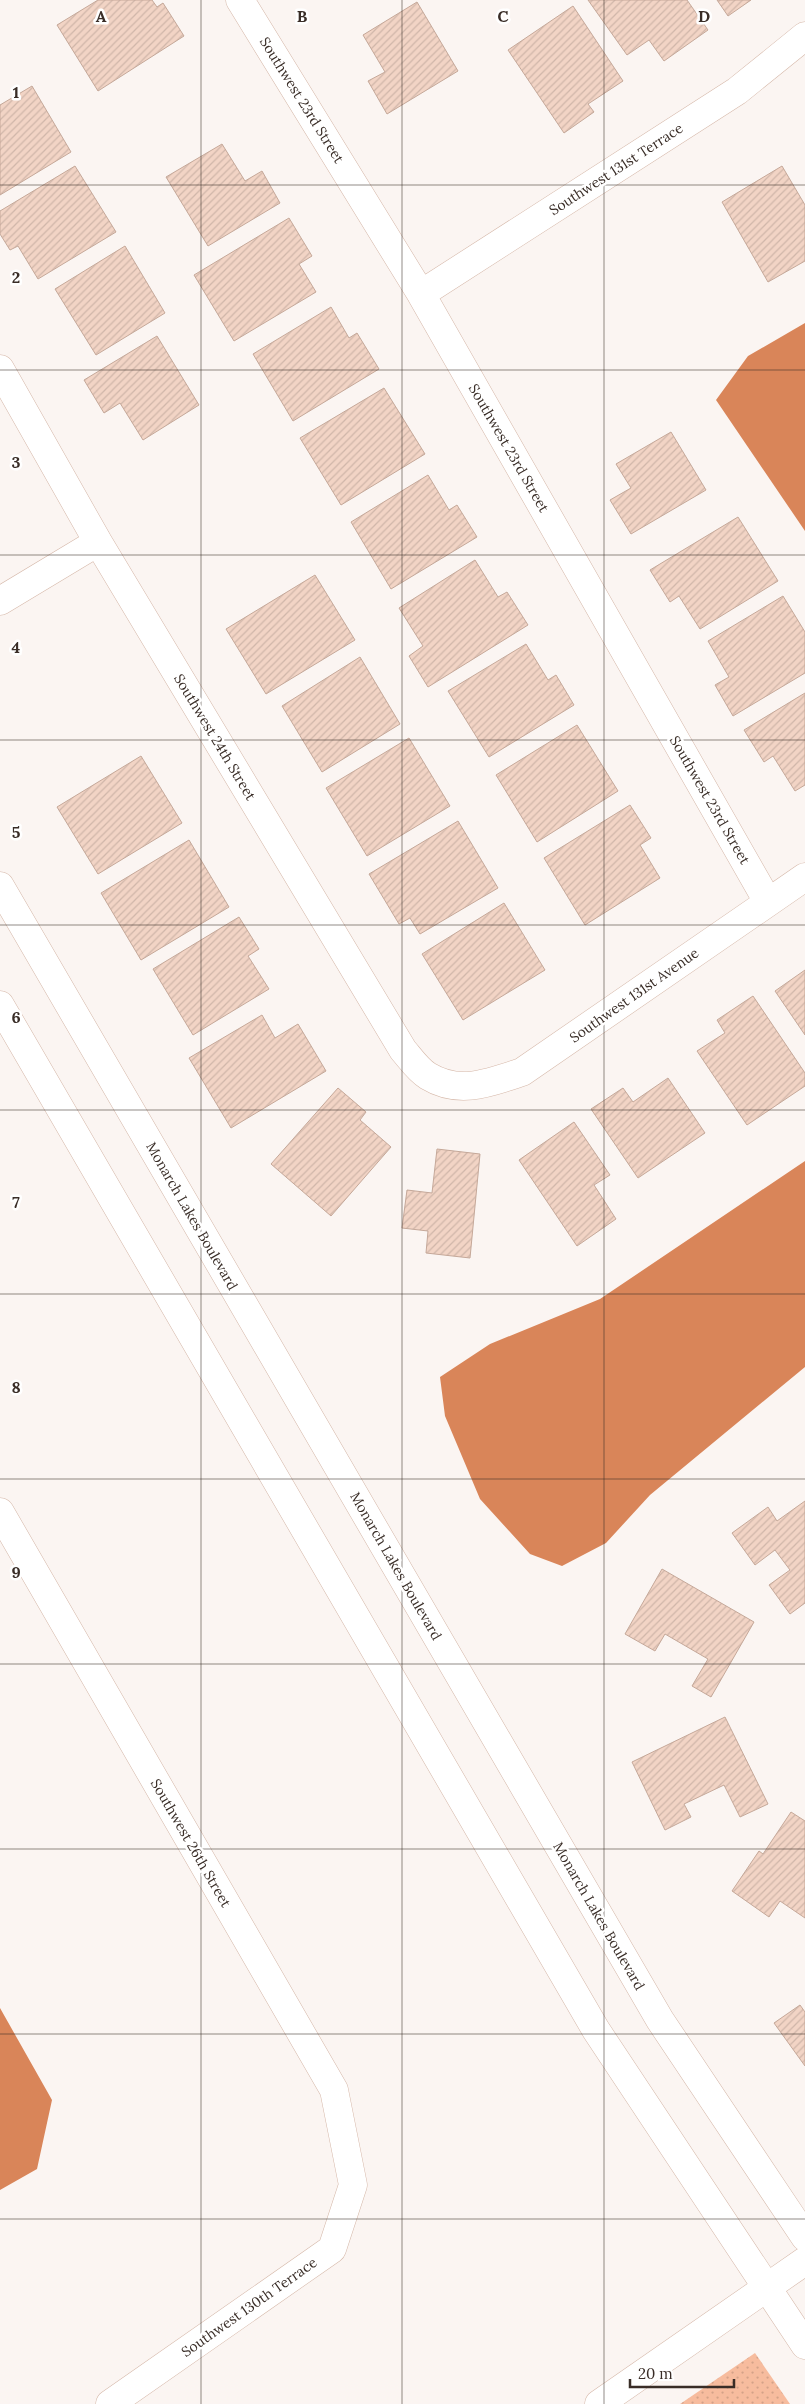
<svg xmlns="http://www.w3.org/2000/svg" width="805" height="2404" font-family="Lora,serif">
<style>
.park{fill:url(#park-dots)}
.water{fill:#d98559}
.building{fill:url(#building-hatch);stroke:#c5a899}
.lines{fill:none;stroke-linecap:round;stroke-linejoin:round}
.minor-casing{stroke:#d5b7a8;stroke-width:29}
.tertiary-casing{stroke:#d5b7a8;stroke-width:29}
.minor{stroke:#fff;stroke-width:28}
.tertiary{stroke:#fff;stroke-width:28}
.grid{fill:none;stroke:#392d27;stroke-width:1;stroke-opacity:0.55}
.labels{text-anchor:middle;stroke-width:5;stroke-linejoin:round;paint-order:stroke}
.street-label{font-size:14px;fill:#392d27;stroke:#fff}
.grid-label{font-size:16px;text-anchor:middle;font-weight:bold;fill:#392d27;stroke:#fff;stroke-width:5;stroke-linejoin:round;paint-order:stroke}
</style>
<defs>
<pattern id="park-dots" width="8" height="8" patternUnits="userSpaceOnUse" patternTransform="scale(1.25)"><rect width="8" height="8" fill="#f7bc9e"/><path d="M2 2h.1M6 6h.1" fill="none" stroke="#d4a288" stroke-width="1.8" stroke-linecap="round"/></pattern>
<pattern id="building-hatch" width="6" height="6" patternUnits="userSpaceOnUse" patternTransform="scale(1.25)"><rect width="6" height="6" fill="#f2d4c5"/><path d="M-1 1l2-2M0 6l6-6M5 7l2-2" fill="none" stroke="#d0b6a9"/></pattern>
</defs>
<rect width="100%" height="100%" fill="#fbf5f2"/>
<path class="park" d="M755 2353 790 2404H680Z"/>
<path class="water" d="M805 323V531L716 400 748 356Z
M805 1161V1367L650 1495 606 1543 562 1566 530 1554 480 1499 445 1416 440 1377 490 1344 600 1299Z
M0 2008 52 2100 37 2169 0 2190Z"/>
<path class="building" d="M98 0H152L157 7 163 3 184 36 98 91 57 25Z
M588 0H687L708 30 664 61 649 40 627 55Z
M717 0H751L728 16Z
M417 2 458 71 387 114 368 81 385 72 363 35Z
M573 6 623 81 588 104 594 112 564 133 508 50Z
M32 86 71 152 0 195V105Z
M222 144 245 181 262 171 280 203 208 246 166 177Z
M75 166 116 232 38 279 18 246 10 250 0 234V211Z
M782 166 805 205V261L768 282 722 202Z
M289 218 312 256 299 264 316 292 234 341 194 275Z
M125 246 165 313 96 355 55 289Z
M331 307 349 338 357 333 379 369 293 421 253 354Z
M157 336 199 405 143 440 120 403 104 413 84 380Z
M384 388 425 454 341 505 300 438Z
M671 432 706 490 631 534 610 500 631 488 616 464Z
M428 475 449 510 457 505 477 537 391 589 351 522Z
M738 517 778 581 700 629 679 596 670 602 650 570Z
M475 560 498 597 507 592 528 625 428 687 409 656 423 646 399 608Z
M315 575 355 640 266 694 226 629Z
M783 596 805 632V673L733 716 715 685 729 677 708 641Z
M526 644 548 680 556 675 574 705 489 757 448 691Z
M360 657 400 724 322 772 282 706Z
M805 693V785L795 791 773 756 764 762 744 730Z
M577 725 618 791 537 842 496 775Z
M409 738 450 806 367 856 326 788Z
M141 756 182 823 98 874 57 807Z
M630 805 651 838 640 845 660 878 585 925 544 858Z
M458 821 498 888 420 934 410 918 399 924 369 874Z
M189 840 229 907 141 960 101 893Z
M504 903 545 970 463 1020 422 954Z
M239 917 259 949 248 956 269 989 193 1035 153 969Z
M805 970V1035L775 991Z
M753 996 805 1073V1086L747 1125 697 1051 725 1033 717 1020Z
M262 1015 275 1038 298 1024 326 1071 231 1128 189 1058Z
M668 1078 705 1133 638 1178 591 1109 623 1088 633 1102Z
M338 1088 366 1112 360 1120 391 1147 331 1216 271 1164Z
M574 1122 610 1175 594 1185 616 1219 577 1246 519 1160Z
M437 1149 480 1154 470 1258 426 1253 428 1231 402 1228 407 1190 432 1193Z
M805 1501V1603L790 1614 769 1585 790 1570 775 1550 755 1565 732 1533 768 1507 777 1521Z
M662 1569 754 1622 711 1697 692 1686 708 1659 665 1634 655 1651 625 1634Z
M725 1717 768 1804 740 1817 724 1785 684 1804 691 1817 665 1830 632 1762Z
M791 1812 805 1821V1918L780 1901 769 1917 732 1891 759 1851 763 1854Z
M800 2005 805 2012V2066L774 2023Z"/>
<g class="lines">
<g class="minor-casing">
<path id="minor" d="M240 0 421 294 768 902
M421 294 737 91 805 36
M0 369 98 542 403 1050C410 1058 418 1070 428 1076 459 1095 489 1083 522 1072L805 877
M0 601 98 542
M0 1512 334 2090 353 2185 332 2249 110 2404
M599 2404 805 2261"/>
</g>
<g class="tertiary-casing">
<path id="tertiary" d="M0 886 660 2020 805 2237
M0 1005 596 2030 805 2345"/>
</g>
<use href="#minor" class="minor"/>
<use href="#tertiary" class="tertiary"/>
</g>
<path class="grid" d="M201 0V2404M402 0V2404M604 0V2404M0 185H805M0 370H805M0 555H805M0 740H805M0 925H805M0 1110H805M0 1294H805M0 1479H805M0 1664H805M0 1849H805M0 2034H805M0 2219H805"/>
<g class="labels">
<g class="street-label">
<text transform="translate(302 100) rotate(58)" y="5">Southwest 23rd Street</text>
<text transform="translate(616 169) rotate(-33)" y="5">Southwest 131st Terrace</text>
<text transform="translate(509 448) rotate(60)" y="5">Southwest 23rd Street</text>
<text transform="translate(215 737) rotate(59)" y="5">Southwest 24th Street</text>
<text transform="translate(710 800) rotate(60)" y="5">Southwest 23rd Street</text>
<text transform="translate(634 995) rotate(-35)" y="5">Southwest 131st Avenue</text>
<text transform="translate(192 1216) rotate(60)" y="5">Monarch Lakes Boulevard</text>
<text transform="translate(396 1566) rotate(60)" y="5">Monarch Lakes Boulevard</text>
<text transform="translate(191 1843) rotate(60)" y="5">Southwest 26th Street</text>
<text transform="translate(599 1916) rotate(60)" y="5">Monarch Lakes Boulevard</text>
<text transform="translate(249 2307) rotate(-35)" y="5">Southwest 130th Terrace</text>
</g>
</g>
<g class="grid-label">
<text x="101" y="22">A</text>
<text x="302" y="22">B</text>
<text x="503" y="22">C</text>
<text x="704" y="22">D</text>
<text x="16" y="98">1</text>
<text x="16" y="283">2</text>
<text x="16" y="468">3</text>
<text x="16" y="653">4</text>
<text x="16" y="838">5</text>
<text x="16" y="1023">6</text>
<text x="16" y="1208">7</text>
<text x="16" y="1393">8</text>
<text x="16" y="1578">9</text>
</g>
<path d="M630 2379v8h104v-8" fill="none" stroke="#392d27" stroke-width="2.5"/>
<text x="638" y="2379" font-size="15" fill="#392d27" stroke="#ffffff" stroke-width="4" paint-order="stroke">20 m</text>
</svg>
